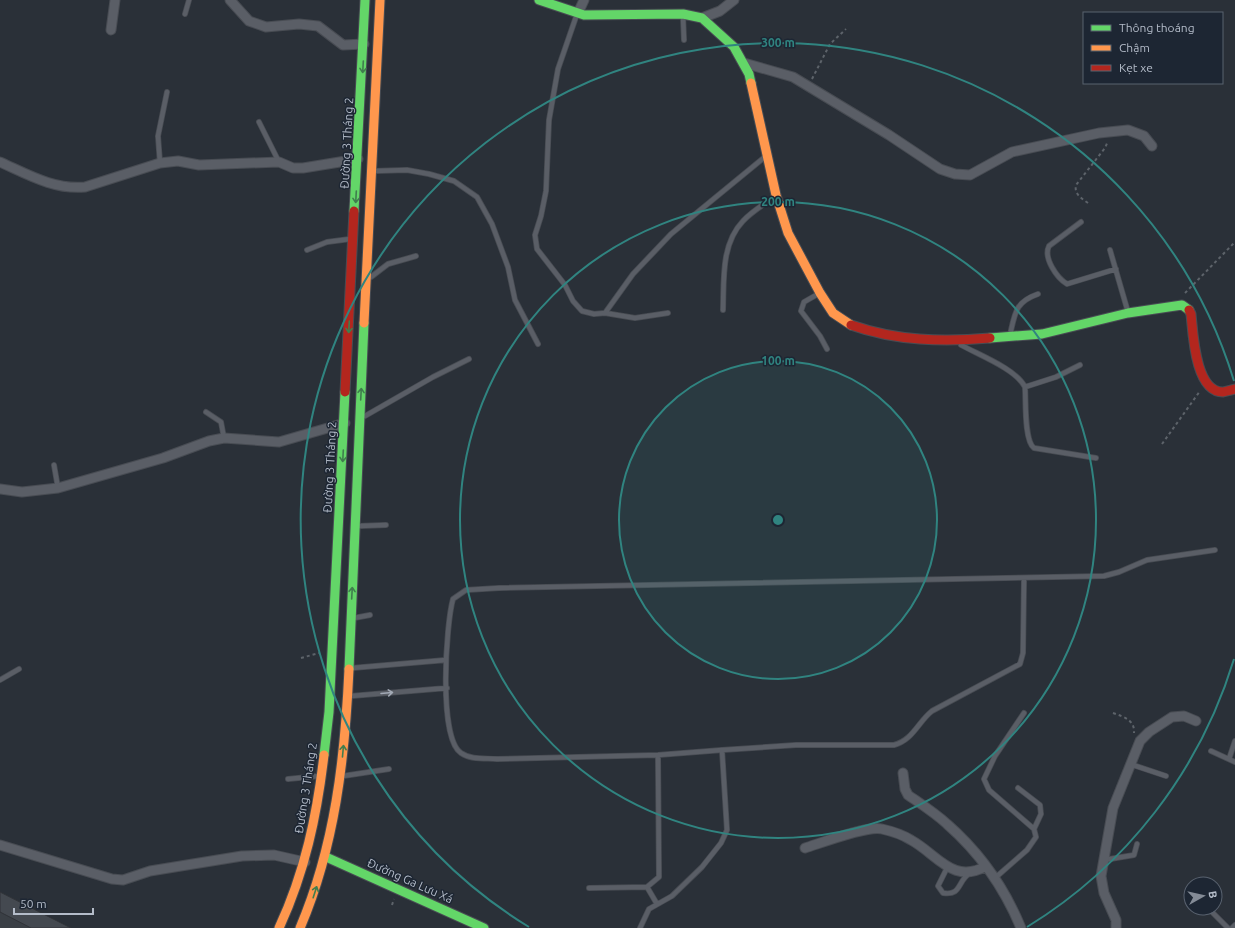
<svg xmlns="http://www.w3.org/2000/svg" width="1235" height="928" font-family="Ubuntu,sans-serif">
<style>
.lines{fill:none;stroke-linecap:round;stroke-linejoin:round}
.lane-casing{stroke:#484c53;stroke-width:6}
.street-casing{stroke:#484c53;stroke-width:11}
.fast-casing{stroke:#484c53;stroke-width:11}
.slow-casing{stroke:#484c53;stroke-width:11}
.jam-casing{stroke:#484c53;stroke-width:11}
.path{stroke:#5d636a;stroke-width:2;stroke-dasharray:3 3;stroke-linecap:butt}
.lane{stroke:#5a5e66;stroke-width:4.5}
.street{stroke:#5a5e66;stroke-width:9}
.fast{stroke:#63d668;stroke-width:9}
.slow{stroke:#ff974d;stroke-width:9}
.jam{stroke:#b3261e;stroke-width:9}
.wall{fill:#3a3f45}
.building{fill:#444950;stroke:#303338}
.oneway{stroke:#407e4e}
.oneway2{stroke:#a2a9b5}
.ring{fill:none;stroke:#308480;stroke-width:2}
.labels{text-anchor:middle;stroke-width:3;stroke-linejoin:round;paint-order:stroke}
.street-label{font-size:12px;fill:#b4bcc9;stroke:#1d2633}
.centre{fill:#308480;stroke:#1d2633;stroke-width:2}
.ring-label{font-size:12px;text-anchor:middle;font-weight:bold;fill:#308480;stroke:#1d2633;stroke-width:3;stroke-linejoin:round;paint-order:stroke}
</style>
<rect width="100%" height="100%" fill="#2a3038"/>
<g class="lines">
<g class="lane-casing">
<path id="lane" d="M185 14 189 0
M577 14 558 69 549 120 546 191 541 216 535 235 537 249 565 285 573 301 582 311 594 314 605 313 635 318 668 313
M683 16 684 40
M259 122 279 162
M160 163 158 136 167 92
M374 171 407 170 429 174 454 181 477 197 492 224 508 267 515 300 538 344
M1081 222 1049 246C1043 258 1057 278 1067 284L1116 269
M307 250 327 242 350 239
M1110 250 1128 312
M371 277 388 264 416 256
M818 294 804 302 801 311 820 336 827 349
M723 310C724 279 721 244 743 221 752 211 765 204 775 196
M605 313 633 274 671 234 766 156
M1010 335C1015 313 1015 302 1038 294
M961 345C979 355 1016 369 1025 387 1026 400 1024 441 1034 448L1096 458
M1025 387 1056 377 1080 365
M206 412 221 422 224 438
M365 416 433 377 469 359
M54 465 58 488
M359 526 386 525
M354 618 370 615
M352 668 446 660
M0 680 19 669
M351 696 447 688
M722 750 796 745H894C913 740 918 722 932 711L1020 664 1023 653 1024 579
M1211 751 1235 762
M1229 759 1235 741
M1130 764 1166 776
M343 776 389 769
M288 779 319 776
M1018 788 1040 805 1041 814 1034 829
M1104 860 1134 855 1137 844
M948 866 938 886 943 893C962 896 957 881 970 873
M995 878 1027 850 1036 837 1034 829 989 790 984 779 995 756 1024 713
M647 887 657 904
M589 888 647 887 659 877 658 755
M1209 909 1228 928
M640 928 649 909 672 896 702 867 721 843 727 830 722 750 658 755 497 759C485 758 471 760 461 753 438 738 446 624 453 599L466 590 499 588 1104 576 1119 572 1147 560 1215 550
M1232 928 1235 925"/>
</g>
<g class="street-casing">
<path id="street" d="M230 0 249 21 266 27 299 24 318 26 343 45 364 44
M578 13 584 0
M702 18 720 11 734 0
M111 30 115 0
M744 63 793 77 889 135 940 169 955 174 970 175 1012 152 1099 133 1128 130 1144 136 1152 146
M0 162C27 174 54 190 85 187L160 163 178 161 199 165 279 162 293 168H303L358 159
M0 489 22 492 58 488 163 458 209 441 224 438 279 442 345 423
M903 773 905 789 908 795C921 804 935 813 947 824 979 852 1005 889 1021 928
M0 845 112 879 123 880 150 871 242 856 274 855 305 862
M805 848C821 843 868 825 882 829 891 831 903 835 911 840 937 854 953 885 986 866
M1116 928V920L1104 893 1101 876 1113 808 1140 741 1149 732 1172 717 1184 716 1196 721"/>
</g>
<g class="fast-casing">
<path id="fast" d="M539 0 584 15 683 14 702 18 734 47 749 74 751 83
M354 211 365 0
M990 338 1042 334 1128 313 1182 305 1189 310
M349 669 364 323
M324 755 329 712 345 392
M326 857 484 928"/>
</g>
<g class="slow-casing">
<path id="slow" d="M751 83 776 195 788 233 820 293 833 313 851 325
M364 323 380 0
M279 928C305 872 317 815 324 755
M300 928C335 846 345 758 349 669"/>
</g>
<g class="jam-casing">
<path id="jam" d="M1189 310 1191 314C1193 333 1195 392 1223 392 1227 391 1231 390 1235 389
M851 325C896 341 943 342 990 338
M345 392 354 211"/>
</g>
<path class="path" d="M812 79 830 44 846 29
M1088 203C1081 198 1074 194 1076 185L1105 148 1108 141
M1185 293 1235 242
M1162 444 1200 391
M301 658 319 653
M1113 713C1124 717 1135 720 1134 733
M392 905 394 899"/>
<use href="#lane" class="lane"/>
<use href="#street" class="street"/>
<use href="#fast" class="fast"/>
<use href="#slow" class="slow"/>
<use href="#jam" class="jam"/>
</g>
<path class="wall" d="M0 892 71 928H0Z"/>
<path class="building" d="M0 892 71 928H31L0 912Z"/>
<defs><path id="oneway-shaft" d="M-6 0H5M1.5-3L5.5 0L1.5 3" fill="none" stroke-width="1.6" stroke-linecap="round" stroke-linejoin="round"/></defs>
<g class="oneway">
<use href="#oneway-shaft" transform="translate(363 67) rotate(93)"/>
<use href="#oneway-shaft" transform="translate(356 197) rotate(93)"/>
<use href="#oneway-shaft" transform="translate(349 327) rotate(93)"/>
<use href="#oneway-shaft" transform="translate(361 394) rotate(-87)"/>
<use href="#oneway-shaft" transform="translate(343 456) rotate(93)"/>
<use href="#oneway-shaft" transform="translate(352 593) rotate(-87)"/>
<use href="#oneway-shaft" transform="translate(343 751) rotate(-85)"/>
<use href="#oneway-shaft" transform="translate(315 892) rotate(-72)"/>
</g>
<use class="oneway2" href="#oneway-shaft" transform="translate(387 693) rotate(-5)"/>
<circle cx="778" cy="520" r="159" fill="#308480" fill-opacity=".12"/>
<g class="ring">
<circle cx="778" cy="520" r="159"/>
<circle cx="778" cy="520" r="318"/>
<path d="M1234 659A477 477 0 0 1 1027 927M529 927A477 477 0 1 1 1234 381"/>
</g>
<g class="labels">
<g class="street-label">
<text transform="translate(347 143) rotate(-87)" y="4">Đường 3 Tháng 2</text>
<text transform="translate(330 467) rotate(-87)" y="4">Đường 3 Tháng 2</text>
<text transform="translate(306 788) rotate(-81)" y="4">Đường 3 Tháng 2</text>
<text transform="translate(410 881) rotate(24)" y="4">Đường Ga Lưu Xá</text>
</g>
</g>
<circle cx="778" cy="520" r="6" class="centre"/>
<g class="ring-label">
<text x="778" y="47">300 m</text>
<text x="778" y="206">200 m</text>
<text x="778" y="365">100 m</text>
</g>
<rect x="1083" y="12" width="140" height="72" fill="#1d2633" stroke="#59626f"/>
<rect x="1091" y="25" width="20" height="6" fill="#63d668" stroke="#59626f"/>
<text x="1119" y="32" font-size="12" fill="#b4bcc9">Thông thoáng</text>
<rect x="1091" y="45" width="20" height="6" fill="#ff974d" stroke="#59626f"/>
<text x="1119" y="52" font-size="12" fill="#b4bcc9">Chậm</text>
<rect x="1091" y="65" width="20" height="6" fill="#b3261e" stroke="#59626f"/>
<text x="1119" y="72" font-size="12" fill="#b4bcc9">Kẹt xe</text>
<g transform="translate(1203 896) rotate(82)"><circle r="19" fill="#1d2633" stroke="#59626f"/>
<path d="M0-3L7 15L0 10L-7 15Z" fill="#848b96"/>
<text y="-6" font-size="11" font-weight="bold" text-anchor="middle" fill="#b4bcc9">B</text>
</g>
<path d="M14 908v6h79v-6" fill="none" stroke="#b4bcc9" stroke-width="2"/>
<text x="20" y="908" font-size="12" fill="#b4bcc9" stroke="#1d2633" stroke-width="3" paint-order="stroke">50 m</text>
</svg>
